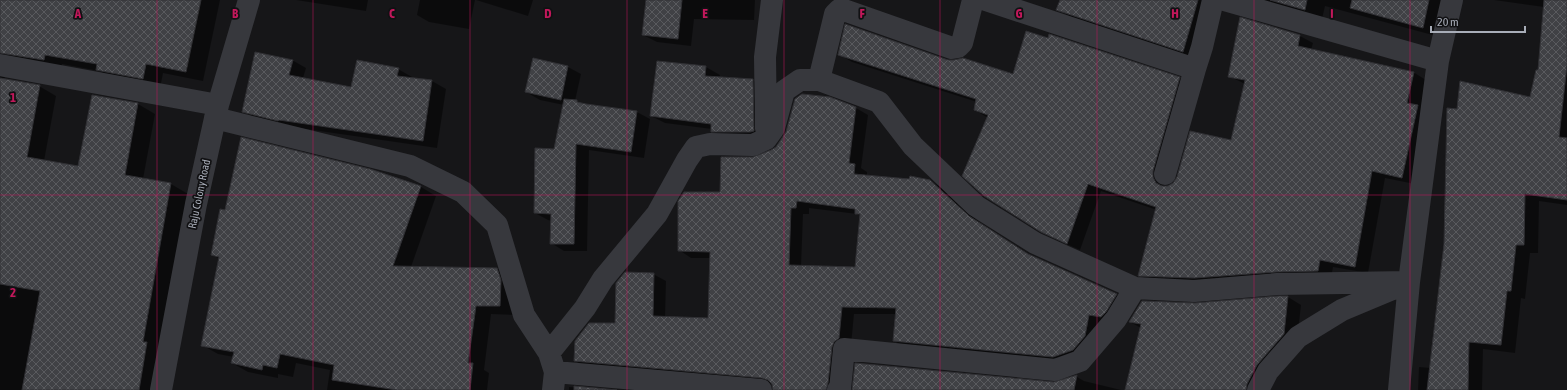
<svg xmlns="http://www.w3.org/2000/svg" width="1567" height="390" font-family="'Asap Condensed',sans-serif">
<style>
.shadow{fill:#0007;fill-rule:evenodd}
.building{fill:url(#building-cross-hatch);stroke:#303034;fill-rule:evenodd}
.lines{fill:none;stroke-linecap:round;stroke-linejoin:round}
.minor{stroke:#37383d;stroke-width:22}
.grid{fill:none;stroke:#c2185b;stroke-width:1;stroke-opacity:0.55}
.labels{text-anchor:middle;stroke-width:3.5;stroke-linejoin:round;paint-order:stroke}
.street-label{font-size:11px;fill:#a8adb8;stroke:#111113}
.grid-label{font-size:13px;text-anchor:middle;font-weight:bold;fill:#c2185b;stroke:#111113;stroke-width:3.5;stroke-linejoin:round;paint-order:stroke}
</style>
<defs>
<pattern id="building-cross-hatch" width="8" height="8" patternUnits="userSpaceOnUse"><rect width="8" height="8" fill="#404145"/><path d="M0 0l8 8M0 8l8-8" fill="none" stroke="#595a5e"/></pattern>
</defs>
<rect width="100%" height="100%" fill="#161618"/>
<path class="shadow" d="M0 0H220L203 81 163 73 160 88 114 79 99 71 62 64 61 69 4 72 5 80 39 86 56 96 44 161 79 168 92 96 138 104 155 114 143 179 171 184 188 194 157 390H0Z
M296 0H368L366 11Z
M420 0H475L469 29 429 22 417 15Z
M476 0H533L528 16Z
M647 0H755L754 20 694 19 691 46 657 42 643 35Z
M1061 0H1213L1196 59 1071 17 1058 10Z
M1259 0H1448L1440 37 1325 6 1322 19Z
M1494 0H1567V205L1539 201 1538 253H1530L1525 299 1521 298 1515 353 1483 349 1482 390H1418L1419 367 1431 368 1445 244 1458 110 1530 98 1539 71 1544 7Z
M1300 36 1313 43 1311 50 1413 72 1426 80 1421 107 1431 113 1415 184 1385 178 1368 273 1333 267 1331 278 1152 283 1139 275 1157 210 1101 191 1080 250 1055 239 1041 231 988 118 975 110 977 102 852 62 839 54 948 61 1013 76 1179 78 1192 86 1166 178V185L1168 187 1232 142 1245 84 1229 76Z
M292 60 306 68 303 78 352 88 398 69 412 77 411 79 432 81 446 89 437 148 292 127 256 119 243 111Z
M534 60 568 67 581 74 575 101 582 104 637 112 650 119 644 158 589 150 587 251H564L551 243 552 221 548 220 535 213 555 150 564 105 540 100 526 92Z
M658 62 706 67 720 75 719 78 753 80 766 88 767 138 725 139 712 131V129L665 123 651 116Z
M829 98 856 108 868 115 861 168 867 172V176L930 181 943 188 982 225 1032 256 1116 294 1129 302 1066 364 907 348 894 341 896 314H854L851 345 840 389 588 368 575 361 616 324 653 274 666 281 665 318 709 319 710 258H691L679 250 721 193 753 158 772 151ZM809 208 857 214 861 216 856 268 801 267 803 214H809Z
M369 170 421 187 436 196 411 267 496 268 512 278 515 315 491 314 484 370 489 373 487 390H327L330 370 296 363 293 377 278 374V378L248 372 232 363 234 357 218 354 202 345 220 259 212 255 225 211Z
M1288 297 1301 305 1297 341 1260 390H1174L1141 328 1130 322 1195 304Z
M1077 377 1084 381 1121 390H853L1054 383Z
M569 387 606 390H569Z"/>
<path class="building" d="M0 0H201L186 72 146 64 143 79 96 70 97 64 45 55 44 60 0 53Z
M646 0H682L678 39 642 35Z
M1060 0H1198L1183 52 1056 10Z
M1270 0H1307L1305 10Z
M1352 0H1429L1423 28 1350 8Z
M1544 0H1567V65L1559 137 1567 138V200L1525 194 1524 245H1516L1511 291H1507L1501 345 1469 342 1468 390H1427L1444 244 1447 108 1457 109 1460 81 1530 97 1536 70H1538Z
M1240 17 1300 35 1298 46 1414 72 1407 103 1418 105 1402 178 1372 171 1355 267 1320 260 1318 271 1276 272 1194 278 1138 276 1156 207 1088 184 1067 244 1041 232 984 196 962 176 988 115 974 110 976 99 838 55 845 24 948 60H954L963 58 1013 74 1026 31 1048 38 1049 34 1180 77 1153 171V177L1156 183 1162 186H1168L1173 183 1177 177 1190 131 1231 140 1245 80 1228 77Z
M255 52 293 60 289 75 351 87 357 60 399 68 397 76 432 80 423 141 279 120 278 121 242 112Z
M533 58 568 66 561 100 525 92Z
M657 61 706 66 705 76 753 79 754 131 750 132H711V124L650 116Z
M0 78 40 85 27 157 78 166 92 95 138 103 125 175 171 183 143 342H147L139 390H22L40 291 0 284Z
M802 94 830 97 856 107 849 163 855 164 854 174 909 179 910 176 930 180 969 216 1028 254 1117 294 1106 312 1101 317 1089 315 1085 336 1073 350 1053 357 893 341 896 308 842 307 839 338 834 342 832 347 828 383 826 390H773L772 384 768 380 762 378 574 361 575 341 589 323H615L616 283 625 272 654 273 653 316 708 318 710 252 678 251V201L684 192H720L721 157H753L771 150 776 147 786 132 795 99ZM797 201 855 209V214H860L855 267 789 265 791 208H796Z
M564 99 577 100V102L586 104 637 111 631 152 576 144 574 244H550L551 214 534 213 535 148 554 149Z
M241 137 370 169 421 186 393 266 497 268 501 280 500 306H476L468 363H473L470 390H397L332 380 334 365 280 354 277 368 263 365 262 370 231 363 234 352 201 346 219 257 211 255 220 209 225 210Z
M1278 296H1288L1284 334 1257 365 1247 384 1246 390H1125L1141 324 1129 322 1142 301 1195 303Z
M855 363 1054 382 1077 375 1074 390H852Z
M574 386 617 390H574Z"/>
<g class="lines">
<path class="minor" d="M986 0 1195 69 1202 47 1213 0
M1224 0 1438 61
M0 65 218 105
M819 80 835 14 839 10H844L952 48 958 47 962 43 973 0
M215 118 410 166 463 192 497 225 524 315 549 353 555 372
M766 128 765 57 772 0
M1165 174 1195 69
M1135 288 1194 291 1277 284 1409 282 1438 61 1452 0
M549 353 585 308 603 279 657 214 687 160 696 147 710 144 753 145 766 139 774 128 784 91 800 80H819L879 102 913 146 976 206 1035 243 1135 288 1116 319 1080 361 1055 370 844 349 840 389 838 390
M161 390 196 204 218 105 249 0
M553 390 555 372 761 390
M1258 390 1268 371 1298 337 1342 310 1409 282 1399 390"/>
</g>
<path class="grid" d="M157 0V390M313 0V390M470 0V390M627 0V390M784 0V390M940 0V390M1097 0V390M1254 0V390M1410 0V390M0 195H1567"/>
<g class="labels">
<g class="street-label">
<text transform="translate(199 194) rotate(-78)" y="4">Raju Colony Road</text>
</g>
</g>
<g class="grid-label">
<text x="78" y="18">A</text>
<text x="235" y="18">B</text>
<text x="392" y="18">C</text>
<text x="548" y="18">D</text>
<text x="705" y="18">E</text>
<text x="862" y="18">F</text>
<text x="1019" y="18">G</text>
<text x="1175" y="18">H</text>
<text x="1332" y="18">I</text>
<text x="13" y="102">1</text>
<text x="13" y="297">2</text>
</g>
<path d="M1431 26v6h94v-6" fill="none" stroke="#a8adb8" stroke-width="2"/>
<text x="1437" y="26" font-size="12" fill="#a8adb8" stroke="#111113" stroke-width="3" paint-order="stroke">20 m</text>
</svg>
